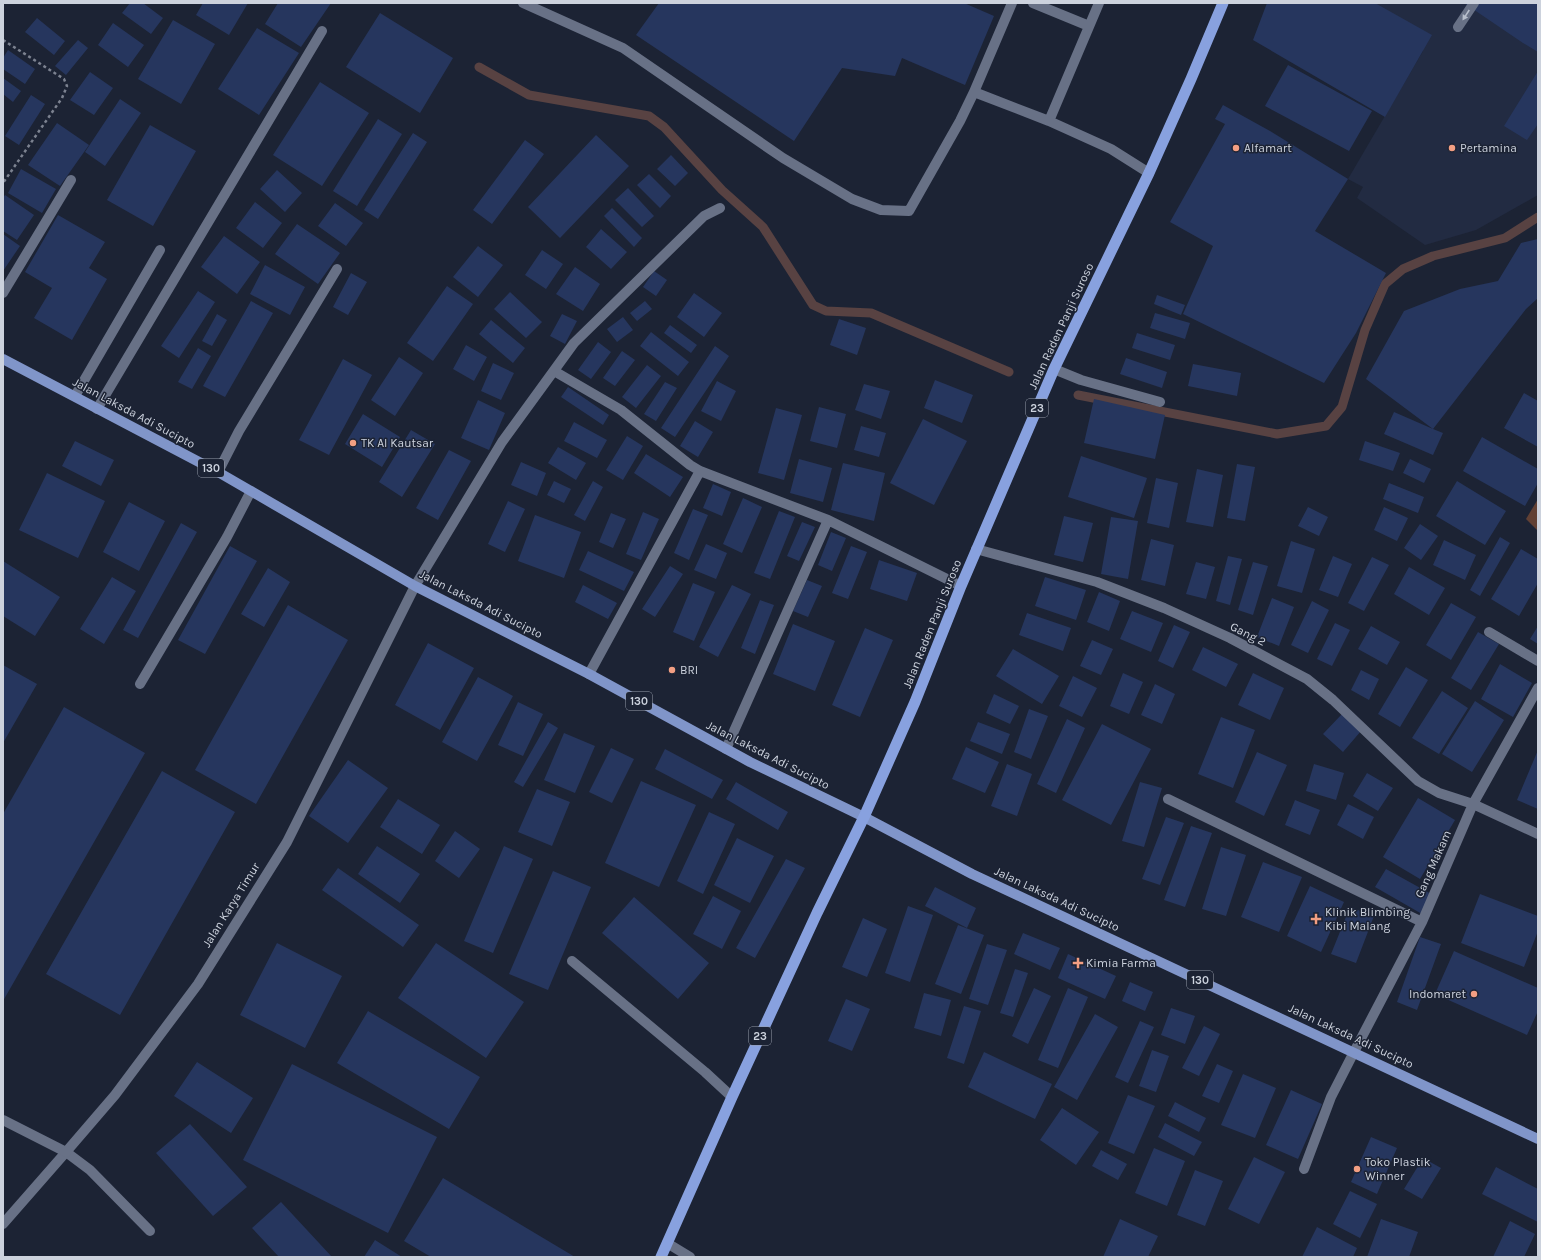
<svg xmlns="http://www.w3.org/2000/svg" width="1541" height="1260" font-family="Karla,sans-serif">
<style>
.built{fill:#222b42}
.green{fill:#614034}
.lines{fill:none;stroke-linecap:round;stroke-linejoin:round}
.stream{stroke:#584242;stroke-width:9}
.building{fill:#26365e}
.path{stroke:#7c8290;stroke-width:2.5;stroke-dasharray:3 3;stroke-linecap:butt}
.service{stroke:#687186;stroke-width:10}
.minor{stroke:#687186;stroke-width:10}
.tertiary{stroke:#687186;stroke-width:10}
.primary{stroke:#8095c9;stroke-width:10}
.trunk{stroke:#88a1df;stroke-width:11}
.oneway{fill:#b8bfcc}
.poi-dot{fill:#f39f83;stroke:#1c2334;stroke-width:1.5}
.labels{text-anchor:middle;stroke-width:3;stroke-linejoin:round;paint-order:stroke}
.shield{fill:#1c2334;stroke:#979eaa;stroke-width:1}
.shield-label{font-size:11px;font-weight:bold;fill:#ccd2dd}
.poi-label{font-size:12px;fill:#ccd2dd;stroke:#1c2334;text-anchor:start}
.street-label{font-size:12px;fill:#ccd2dd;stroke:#1c2334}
</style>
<rect width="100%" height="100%" fill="#1c2334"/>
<path class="built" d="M1337 3H1538V195L1476 230 1425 245 1357 198 1363 187 1348 179 1423 51Z"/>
<path class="green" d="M1538 499V531L1526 519Z"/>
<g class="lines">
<path class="stream" d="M479 67 529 95 649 116 664 127 722 190 763 227 813 305 826 311 871 313 1009 372
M1078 395 1277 434 1326 426 1342 407 1365 330 1385 284 1403 269 1433 256 1505 238 1538 217"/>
</g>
<path class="building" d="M130 3H143L163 18 151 34 122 13Z
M203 3H248L229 35 196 15Z
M278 3H331L301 47 265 24Z
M659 3H964L994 16 965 85 902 58 895 76 842 68 794 141 636 35Z
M1267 3H1375L1432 35 1385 117 1253 40Z
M1464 3H1538V52L1523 43Z
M380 13 453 58 420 113 346 67Z
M37 18 65 41 54 55 25 32Z
M173 20 215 44 181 104 138 79Z
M113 23 144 45 128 67 98 45Z
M257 28 299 53 259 115 218 89Z
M78 40 88 48 66 75 55 66Z
M8 50 35 69 25 84 3 69V58Z
M1288 65 1372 111 1349 151 1265 106Z
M1538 71V124L1527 140 1504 126Z
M90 72 113 88 94 115 70 100Z
M3 78 21 91 13 102 3 94Z
M320 82 369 113 322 186 273 155Z
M31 95 45 104 19 145 5 136Z
M120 99 141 113 105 166 85 152Z
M1223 105 1270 131 1348 179 1315 231 1386 273 1356 333 1324 383 1183 314 1213 246 1170 222 1225 124 1215 119Z
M378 119 402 134 357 206 333 191Z
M57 123 89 145 60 186 28 165Z
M150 125 196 151 153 226 107 200Z
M413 133 427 142 378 219 364 210Z
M596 135 629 166 560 238 528 207Z
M525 140 544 154 492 224 473 210Z
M671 155 688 173 675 186 657 169Z
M21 169 56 189 42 213 8 193Z
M277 170 302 193 285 212 260 189Z
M649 174 671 196 660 208 637 185Z
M628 188 654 216 642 227 615 200Z
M5 195 34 215 17 240 3 231V198Z
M255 202 282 223 263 248 236 228Z
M335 203 363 223 346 246 318 226Z
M612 208 642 238 634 247 604 216Z
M58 215 105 242 89 268 107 279 72 340 34 318 52 288 25 272Z
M297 224 340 253 318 284 275 254Z
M601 229 627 252 611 269 586 247Z
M3 234 20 246 3 271Z
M224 236 260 262 237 294 201 267Z
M1538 239V298L1526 309 1433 429 1443 433 1433 455 1384 434 1394 412 1433 429 1366 379 1404 311 1460 289 1498 281 1521 243Z
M478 246 503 265 478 297 453 277Z
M542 250 563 264 546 289 525 275Z
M265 265 305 287 290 315 250 294Z
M575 267 600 284 583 311 556 294Z
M654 271 667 280 656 296 643 287Z
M351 273 367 282 348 315 333 307Z
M447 286 473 304 433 361 407 343Z
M198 291 215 302 179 358 161 346Z
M510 292 542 322 526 338 494 309Z
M694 293 722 313 704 337 677 317Z
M1157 295 1185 305 1181 315 1154 304Z
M251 301 273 313 225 397 203 386Z
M645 301 652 309 637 321 630 313Z
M1155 313 1190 323 1185 339 1150 328Z
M217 314 227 320 212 346 202 341Z
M562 314 577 321 565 344 550 336Z
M623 317 633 330 617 342 607 329Z
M839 319 866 328 857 355 830 345Z
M491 320 525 348 513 363 479 334Z
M670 325 697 345 691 353 664 333Z
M651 332 689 362 678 376 640 346Z
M1137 333 1175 345 1170 360 1132 348Z
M598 342 611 352 591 379 578 370Z
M466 345 487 357 474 381 453 369Z
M715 346 729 356 675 437 661 428Z
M198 348 211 356 192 389 178 382Z
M622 351 635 360 615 386 603 378Z
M399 357 423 373 395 416 371 400Z
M1126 358 1167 372 1162 388 1120 374Z
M343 359 372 375 329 455 299 440Z
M493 363 514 373 501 400 481 391Z
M1193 364 1241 373 1237 396 1188 386Z
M647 365 661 376 636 408 622 397Z
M935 380 973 395 962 423 924 408Z
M717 381 736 391 721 421 701 411Z
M665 382 677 388 656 421 644 414Z
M864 384 890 391 881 419 855 410Z
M568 387 609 415 603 425 561 397Z
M1524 393 1538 401V447L1504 428Z
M1094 399 1165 415 1155 459 1084 443Z
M478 400 505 413 489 450 461 438Z
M819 407 846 414 837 448 810 441Z
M776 408 802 415 784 480 758 473Z
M363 414 400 437 382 467 345 444Z
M923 419 967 441 934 505 890 483Z
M695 421 713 432 698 457 680 446Z
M574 422 607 440 597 458 564 441Z
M861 426 886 433 879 457 854 450Z
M411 430 435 444 402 497 379 482Z
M627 436 643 446 623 480 606 470Z
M1482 437 1538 469V483L1525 506 1463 471Z
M75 441 114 460 101 486 62 466Z
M1365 441 1400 453 1393 471 1359 460Z
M558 447 586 463 576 480 548 463Z
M449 450 471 461 438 520 416 508Z
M646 454 683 477 670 497 634 473Z
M1081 456 1147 478 1134 518 1068 497Z
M799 459 832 468 823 502 790 493Z
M1410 459 1431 469 1424 483 1403 473Z
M521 462 546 473 537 496 511 485Z
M843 463 885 473 874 521 831 510Z
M1237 464 1255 467 1245 521 1227 518Z
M1197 469 1223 475 1213 527 1186 522Z
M47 473 105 501 78 558 19 530Z
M1156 478 1178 483 1169 528 1147 523Z
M554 481 571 489 564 503 547 495Z
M593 481 603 487 585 521 574 515Z
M1457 481 1506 511 1485 545 1436 516Z
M1389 483 1424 497 1418 513 1383 499Z
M713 484 731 492 722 516 703 508Z
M743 498 762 507 742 553 723 544Z
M508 501 525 509 505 552 488 544Z
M129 502 165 521 139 571 103 552Z
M1308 507 1328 517 1319 536 1298 526Z
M1384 507 1408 518 1397 541 1374 530Z
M693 509 708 515 689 560 674 553Z
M779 511 795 517 770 579 754 573Z
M643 512 659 519 641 560 626 554Z
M611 513 626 519 613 548 599 542Z
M535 515 581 532 564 578 518 561Z
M1064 516 1093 523 1083 562 1054 555Z
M1111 517 1138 521 1128 579 1101 574Z
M802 522 815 527 799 561 787 556Z
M181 523 197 532 138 638 123 630Z
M1420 524 1438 536 1421 560 1404 548Z
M831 532 846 538 832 571 818 565Z
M1500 537 1510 543 1480 596 1470 590Z
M1151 539 1174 545 1165 586 1141 580Z
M1444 540 1476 555 1465 580 1433 565Z
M1291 541 1315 549 1302 593 1277 586Z
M706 544 727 553 716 579 694 570Z
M230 546 257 561 205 654 178 640Z
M851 546 867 552 848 599 832 593Z
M1521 549 1538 559V583L1519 616 1491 599Z
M588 551 634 572 624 591 579 570Z
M1228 556 1242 559 1230 605 1216 601Z
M1333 556 1352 564 1338 597 1319 590Z
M1372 557 1389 565 1364 611 1348 603Z
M879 560 917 573 907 601 870 589Z
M3 561 60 597 35 636 3 616Z
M1196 562 1215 567 1206 599 1186 594Z
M1253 562 1268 566 1253 615 1238 610Z
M670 566 683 574 655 617 642 609Z
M1409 567 1445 588 1429 615 1394 594Z
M268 568 290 582 264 627 241 614Z
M112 577 136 591 104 644 80 629Z
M1045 577 1086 590 1076 620 1035 606Z
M807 580 822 586 808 617 793 611Z
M693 583 715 592 694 641 673 632Z
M583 585 617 603 608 619 575 602Z
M732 585 751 594 718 657 699 647Z
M1099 592 1120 601 1109 631 1087 622Z
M1272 598 1294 607 1279 646 1257 637Z
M760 600 774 605 755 654 741 648Z
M1312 601 1329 610 1308 653 1291 645Z
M1451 603 1476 617 1451 660 1426 645Z
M288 605 348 640 256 804 195 770Z
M1132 611 1163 623 1151 652 1120 639Z
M1027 613 1071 628 1063 651 1019 635Z
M1335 623 1350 630 1332 666 1317 659Z
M793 624 835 641 815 691 773 674Z
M1174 625 1190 632 1173 668 1158 661Z
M1371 626 1400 642 1387 665 1358 649Z
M1538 626V644L1530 639Z
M865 628 893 640 860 717 832 705Z
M1478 632 1499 644 1471 690 1451 678Z
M1092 640 1113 649 1101 675 1080 666Z
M428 643 474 668 440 730 395 705Z
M1203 647 1238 664 1226 687 1192 670Z
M1013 649 1059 676 1042 704 996 676Z
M1500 664 1532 683 1513 717 1481 699Z
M3 665 37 684 3 743Z
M1406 667 1428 680 1400 727 1378 714Z
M1361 670 1379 679 1369 700 1351 690Z
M1123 673 1143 682 1129 714 1110 706Z
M1253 673 1284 688 1270 720 1238 705Z
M1073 676 1097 688 1082 717 1059 706Z
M478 677 513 696 477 761 442 742Z
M1155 684 1175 694 1162 724 1141 715Z
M1442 691 1468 708 1439 754 1412 738Z
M994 694 1019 706 1010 724 986 713Z
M1475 701 1504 720 1472 772 1442 754Z
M518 702 543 714 523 756 498 745Z
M64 707 145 753 3 1001V814Z
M1029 709 1048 716 1031 759 1014 752Z
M1342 714 1361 731 1343 752 1323 734Z
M1221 717 1255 730 1233 788 1198 774Z
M1067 719 1085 728 1056 793 1037 784Z
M548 722 558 728 523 787 514 782Z
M978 722 1010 734 1002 754 970 741Z
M1102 724 1151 749 1111 825 1062 800Z
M564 733 595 746 575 793 544 780Z
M966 747 999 762 985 793 952 779Z
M611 748 634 759 612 803 589 792Z
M665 749 723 780 712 799 655 769Z
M1538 750V809L1517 800Z
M1257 752 1287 765 1264 816 1235 802Z
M348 760 388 788 348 843 309 816Z
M1007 764 1032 774 1017 816 991 806Z
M1314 764 1344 773 1336 800 1306 791Z
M162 771 235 812 120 1015 46 974Z
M1367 773 1393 788 1378 811 1353 796Z
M641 781 696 805 659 887 605 863Z
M736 782 788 812 778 830 726 799Z
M1140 782 1162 788 1144 847 1122 841Z
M537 789 570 802 552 846 518 832Z
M1418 798 1455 820 1420 879 1383 857Z
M398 799 440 825 422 854 380 827Z
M1295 800 1320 810 1310 835 1285 825Z
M1348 804 1374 817 1363 839 1337 825Z
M709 812 735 824 703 894 677 881Z
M1166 817 1184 823 1160 885 1142 879Z
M1191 826 1212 833 1185 907 1164 900Z
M455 831 480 849 459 878 435 861Z
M737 838 774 856 750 903 714 885Z
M377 846 420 874 400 903 358 874Z
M504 846 533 859 493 953 464 941Z
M1221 847 1246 855 1226 916 1202 909Z
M786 859 805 868 755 958 736 948Z
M1263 862 1302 877 1279 932 1241 917Z
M338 868 419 925 403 947 322 890Z
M1386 869 1433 895 1422 914 1375 887Z
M553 871 591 887 548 990 509 974Z
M1310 886 1344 902 1321 952 1287 936Z
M935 887 976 908 967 928 925 906Z
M1480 894 1538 916V931L1524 967 1461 943Z
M713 896 741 911 722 949 693 934Z
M634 897 709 963 678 999 602 933Z
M908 906 933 915 910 982 885 973Z
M1350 907 1374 916 1356 963 1331 954Z
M863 918 887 929 867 977 842 967Z
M958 925 984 935 961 994 935 984Z
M1023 933 1060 948 1050 970 1014 954Z
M1420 937 1441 944 1417 1010 1397 1002Z
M277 943 342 976 305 1048 240 1015Z
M436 943 524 1002 486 1058 398 998Z
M987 944 1007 950 988 1005 969 999Z
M1454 951 1538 988V1011L1527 1035 1435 994Z
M1068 954 1116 976 1105 999 1058 978Z
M1015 969 1028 973 1013 1017 1000 1013Z
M1130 982 1153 992 1145 1011 1122 1001Z
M1034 988 1051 996 1028 1044 1012 1036Z
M1068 988 1088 997 1058 1068 1038 1060Z
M924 993 951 1000 941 1036 914 1028Z
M846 999 870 1009 852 1051 828 1041Z
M964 1006 981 1011 964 1064 947 1058Z
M1171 1008 1195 1016 1185 1044 1161 1035Z
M368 1011 480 1077 449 1129 337 1063Z
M1095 1014 1118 1027 1077 1100 1054 1087Z
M1140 1021 1154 1027 1128 1083 1115 1077Z
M1204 1026 1220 1034 1199 1076 1182 1068Z
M1152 1050 1169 1056 1156 1092 1139 1086Z
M984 1052 1052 1084 1035 1119 968 1087Z
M197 1062 253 1098 231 1133 174 1096Z
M292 1064 437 1137 388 1233 243 1160Z
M1217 1064 1233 1071 1219 1103 1202 1096Z
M1243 1074 1276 1088 1255 1138 1221 1125Z
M1291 1090 1322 1104 1298 1159 1266 1145Z
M1128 1095 1155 1106 1134 1154 1108 1143Z
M1175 1102 1206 1118 1199 1132 1168 1116Z
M1062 1108 1099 1132 1076 1165 1040 1140Z
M1165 1123 1202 1142 1194 1156 1158 1137Z
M190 1124 247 1187 213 1216 156 1153Z
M1371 1137 1397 1148 1377 1194 1351 1182Z
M1154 1148 1185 1161 1167 1206 1135 1193Z
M1101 1150 1127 1164 1118 1180 1092 1166Z
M1254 1157 1285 1172 1259 1224 1228 1209Z
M1423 1158 1441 1168 1422 1199 1404 1189Z
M1496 1167 1538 1189V1222L1482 1194Z
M1195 1170 1223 1181 1205 1226 1177 1215Z
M443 1178 575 1257H431L404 1241Z
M1350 1191 1377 1204 1360 1238 1333 1224Z
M281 1202 332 1257H279L252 1228Z
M1120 1219 1158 1236 1148 1257H1103Z
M1381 1219 1418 1232 1409 1257H1367Z
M1510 1221 1535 1234 1524 1257H1493Z
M1317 1227 1357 1248 1353 1257H1302Z
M375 1240 402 1257H364Z"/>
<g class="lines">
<path class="path" d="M3 40 64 79 67 86 62 98 3 183"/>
<path class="service" d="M523 3 623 48 783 158 852 199 881 210 909 211 960 121 974 92
M1012 3 974 92 1049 121 1111 149 1149 173
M1033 3 1089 26
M1458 27 1474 3
M1049 121 1099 3
M66 1152 90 1170 150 1231
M1304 1169 1331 1097 1354 1052
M667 1243 690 1257"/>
<path class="minor" d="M3 293 71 180
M1054 369 1081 380 1160 402
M554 371 621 410 690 465 700 471 828 520 961 586
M75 396 160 250
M97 409 322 31
M218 472 239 431 337 269
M976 549 1097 582 1164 608 1230 638 1307 679 1333 700 1418 781 1439 793 1473 804 1538 834
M415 586 502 442 574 343 704 216 720 208
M1489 632 1538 661
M589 674 700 471
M140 684 227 537 251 491
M726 749 828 520
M1168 799 1422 922
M572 961 705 1072 732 1097
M1354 1052 1422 922 1473 804 1538 688
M3 1224 66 1152"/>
<path class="tertiary" d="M3 1120 66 1152 115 1095 198 984 287 842 415 586"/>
<path class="primary" d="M3 359 218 472 415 586 589 674 750 762 864 817 972 874 1538 1139"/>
<path class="trunk" d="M661 1257 732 1097 817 913 864 817 915 702 961 586 1054 369 1149 173 1191 79 1223 3"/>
</g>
<defs><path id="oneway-solid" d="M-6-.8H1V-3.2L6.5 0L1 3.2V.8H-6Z"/></defs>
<use class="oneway" href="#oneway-solid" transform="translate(1466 15) rotate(123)"/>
<g class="poi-dot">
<circle cx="1236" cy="148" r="4"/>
<circle cx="1452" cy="148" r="4"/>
<circle cx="353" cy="443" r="4"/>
<circle cx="672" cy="670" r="4"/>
<path d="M1314 913h4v4h4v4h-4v4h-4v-4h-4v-4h4z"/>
<path d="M1076 957h4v4h4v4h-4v4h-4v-4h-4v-4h4z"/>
<circle cx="1474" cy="994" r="4"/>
<circle cx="1357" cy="1169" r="4"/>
</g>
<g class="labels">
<g class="shield">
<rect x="1026" y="399" width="22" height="18" rx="3"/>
<rect x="198" y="459" width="26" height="18" rx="3"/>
<rect x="626" y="692" width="26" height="18" rx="3"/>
<rect x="1187" y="971" width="26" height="18" rx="3"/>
<rect x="749" y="1027" width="22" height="18" rx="3"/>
</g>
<g class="shield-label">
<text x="1037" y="412">23</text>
<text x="211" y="472">130</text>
<text x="639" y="705">130</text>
<text x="1200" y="984">130</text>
<text x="760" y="1040">23</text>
</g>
<g class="poi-label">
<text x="1244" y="152">Alfamart</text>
<text x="1460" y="152">Pertamina</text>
<text x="361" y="447">TK Al Kautsar</text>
<text x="680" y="674">BRI</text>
<text x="1325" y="916">Klinik Blimbing<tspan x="1325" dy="14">Kibi Malang</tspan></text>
<text x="1086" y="967">Kimia Farma</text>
<text x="1466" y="998" text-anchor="end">Indomaret</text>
<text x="1365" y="1166">Toko Plastik<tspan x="1365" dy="14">Winner</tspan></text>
</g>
<g class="street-label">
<text transform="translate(1061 326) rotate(-65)" y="4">Jalan Raden Panji Suroso</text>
<text transform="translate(134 413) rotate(28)" y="4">Jalan Laksda Adi Sucipto</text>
<text transform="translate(481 604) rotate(27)" y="4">Jalan Laksda Adi Sucipto</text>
<text transform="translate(932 624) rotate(-68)" y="4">Jalan Raden Panji Suroso</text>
<text transform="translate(1248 634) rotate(27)" y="4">Gang 2</text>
<text transform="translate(768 755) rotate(27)" y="4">Jalan Laksda Adi Sucipto</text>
<text transform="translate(1433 864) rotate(-66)" y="4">Gang Makam</text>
<text transform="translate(1057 899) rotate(25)" y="4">Jalan Laksda Adi Sucipto</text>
<text transform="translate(231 905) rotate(-58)" y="4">Jalan Karya Timur</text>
<text transform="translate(1351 1036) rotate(25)" y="4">Jalan Laksda Adi Sucipto</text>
</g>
</g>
<rect width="1541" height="1260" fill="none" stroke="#ccd2dd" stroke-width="8"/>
</svg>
